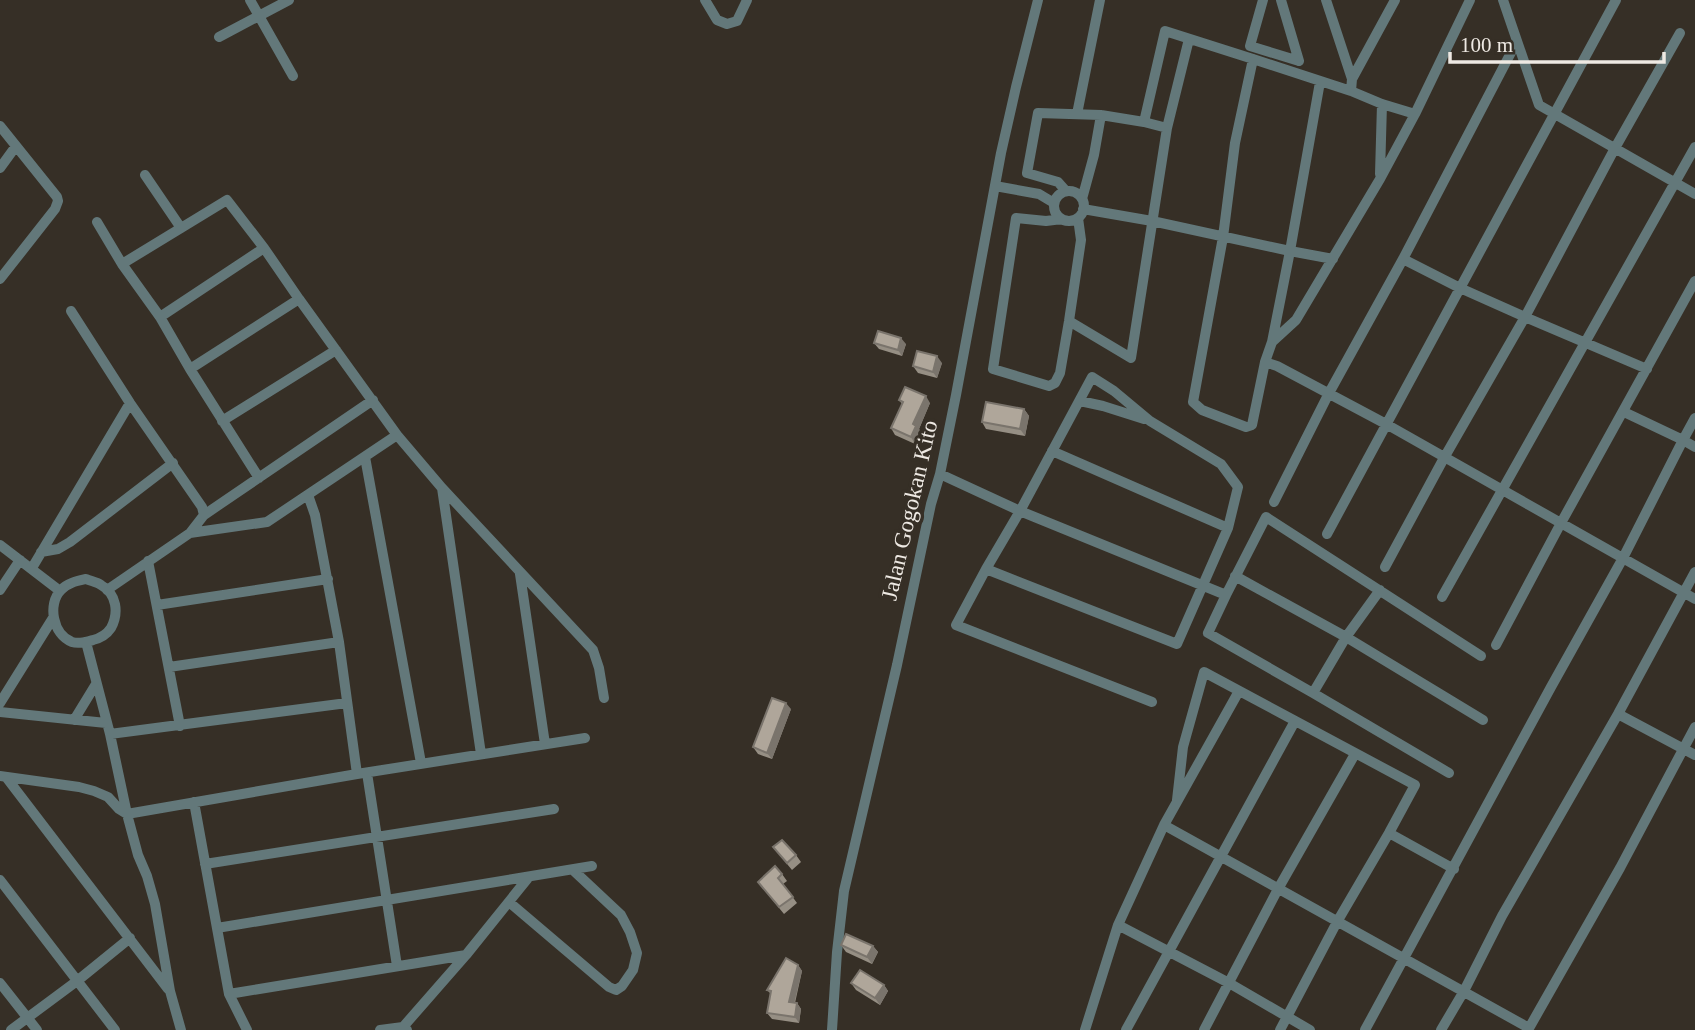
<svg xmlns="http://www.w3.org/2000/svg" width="1695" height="1030" font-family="Georgia,serif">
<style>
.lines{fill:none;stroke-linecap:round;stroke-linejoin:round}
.street{stroke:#63787a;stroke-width:10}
.wall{fill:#968f84}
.shaded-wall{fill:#7a746c}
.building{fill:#afa69a;stroke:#7a746c;stroke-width:2}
.labels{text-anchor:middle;stroke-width:7;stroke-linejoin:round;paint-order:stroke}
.street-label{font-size:23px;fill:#eee9e3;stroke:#362f26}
</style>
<rect width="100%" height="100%" fill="#362f26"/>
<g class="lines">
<path class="street" d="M250 0 293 76
M705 0 717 20 727 24 737 21 747 0
M1263 0 1250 46 1299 61
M1281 0 1299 61
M1326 0 1352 79
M1503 0 1539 105 1695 194
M219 37 289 0
M1253 59 1235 143 1223 237 1193 402 1202 410 1246 427 1252 425 1265 362
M1320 82 1290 251 1333 259
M1351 91 1352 79 1395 0
M1077 114 1100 0
M1144 122 1165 31 1253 59 1351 91 1382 104 1415 114
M0 126 57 197 58 201 55 209 0 279
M1167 128 1189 39
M0 168 16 146
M1380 174 1382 104
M145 175 181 228
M995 186 1039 194 1054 203
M1066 191 1058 182 1027 173 1038 113 1101 115 1144 122 1167 128 1131 358 1069 321
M1054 206a15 15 0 1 1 30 0a15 15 0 1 1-30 0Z
M1082 199 1094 155 1101 115
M1083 209 1152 221 1290 251 1272 342 1265 362 1277 366 1386 424 1695 599
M1062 219 1046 221 1016 218 993 369 1049 386 1055 383 1060 373 1069 321 1081 240 1078 218
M97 222 122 264 160 317 190 369 259 478
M1403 259 1460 288 1525 317 1615 148 1680 33
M122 264 227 200 264 248 299 299 397 435 442 488 593 650 599 668 604 698
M71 311 130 403 202 507 204 515 190 533 107 590
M160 317 264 248
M1272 342 1296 320 1380 179 1415 114 1470 0
M190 369 299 299
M1080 401 1103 406 1144 419
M1695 418 1683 440 1695 447
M222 421 336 350
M1052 451 1228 528
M365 457 421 763
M940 474 1020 511 1226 595 1208 633 1313 693 1449 773
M442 488 481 754
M308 495 315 515 339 642 357 774
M1274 502 1329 393 1403 259 1516 43
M204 515 373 400
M190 533 267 522 397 435
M1327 534 1616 0
M0 545 60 591
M41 552 58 549 70 542 173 463
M148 561 180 726
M1385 567 1444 458 1525 317 1647 369
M32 568 130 403
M986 569 1020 511 1092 377 1114 391 1150 421 1221 464 1238 487 1228 528 1177 644 986 569 956 625 1152 702
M520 574 545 744
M1235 576 1346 637 1483 720
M86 579C90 581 97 582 101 585 117 594 119 613 111 628 107 634 101 638 93 640 88 642 78 644 72 642 53 635 47 604 61 590 67 583 77 581 86 579Z
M0 590 20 560
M1226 595 1266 517 1481 656
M1442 597 1695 147
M157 605 328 579
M86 642 110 734 127 814 357 774 585 738
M1496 645 1561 523 1695 281
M169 667 339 642
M1313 693 1346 637 1380 590
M0 703 53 618
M0 712 106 723
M1618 714 1695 755
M74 720 96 684
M110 734 347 703
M367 773 397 966
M0 776 79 787 94 791 108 797 119 809 127 814 138 855 147 876 155 904 170 991 181 1030
M6 777 168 989
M1177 800 1183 747 1204 672 1415 785 1389 833 1337 922 1280 1030
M194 802 229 994 247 1030
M1164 825 1529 1028
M1389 833 1454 869
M205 864 554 809
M0 880 115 1030
M509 902 609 987 616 990 622 986 633 970 637 953 630 932 621 915 573 870
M1118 925 1229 983 1310 1030
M217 928 592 866
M0 983 37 1030
M229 994 466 955
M403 1027 466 955 528 878
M11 1030 77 981 130 938
M380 1030 403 1027 407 1030
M832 1030 837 952 844 891 897 665 931 504 940 474 956 395 1001 153 1016 87 1038 0
M1085 1030 1118 925 1164 825 1239 691
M1126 1030 1295 721
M1204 1030 1278 889 1355 754
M1365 1030 1551 687 1623 558 1683 440 1624 412
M1441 1030 1464 991 1502 916 1618 714 1695 572
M1528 1030 1620 868 1695 727"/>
</g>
<path class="wall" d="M874 343 906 344 902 356 879 349Z
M942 363 937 378 918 373 913 366Z
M899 400 930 403 919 429 921 432 915 444 895 435 891 428 902 404Z
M1024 409 1029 416 1025 436 986 429 982 422Z
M791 709 772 759 758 754 753 747Z
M773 847 796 855 801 862 792 870Z
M782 874 787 881 783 884 797 903 784 914 758 882Z
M841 945 873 946 878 952 872 964 846 952Z
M798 965 802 971 795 1003H797L801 1009 799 1023 772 1019 767 1013 771 994 767 990Z
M851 983 884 985 888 991 880 1005 856 990Z"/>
<path class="shaded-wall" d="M901 338 906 344 902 356 898 350Z
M937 356 942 363 937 378 933 372Z
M926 396 930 403 919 429 921 432 915 444 911 437 913 424Z
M1024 409 1029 416 1025 436 1020 429Z
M786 703 791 709 772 759 767 753Z
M873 946 878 952 872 964 867 957Z
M798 965 802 971 793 1008 789 1002Z
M884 985 888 991 880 1005 875 998Z
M797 1003 801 1009 799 1023 795 1017Z"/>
<path class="building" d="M878 331 901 338 898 350 874 343Z
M917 351 937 356 933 372 913 366Z
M905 387 926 396 913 424 916 426 911 437 891 428 903 402 899 400Z
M986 402 1024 409 1020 429 982 422Z
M772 698 786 703 767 753 753 747Z
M782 840 796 855 787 863 773 847Z
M775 866 782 874 778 878 793 897 779 907 758 882Z
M846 934 873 946 867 957 841 945Z
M786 958 798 965 789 1002 797 1003 795 1017 767 1013 771 991 767 990Z
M860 970 884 985 875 998 851 983Z"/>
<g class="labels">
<g class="street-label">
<text transform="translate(909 510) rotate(-77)" y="8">Jalan Gogokan Kito</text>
</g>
</g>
<path d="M1450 52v10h214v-10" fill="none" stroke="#eee9e3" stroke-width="3.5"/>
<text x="1460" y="52" font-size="21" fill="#eee9e3" stroke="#362f26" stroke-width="5" paint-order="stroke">100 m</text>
</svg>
